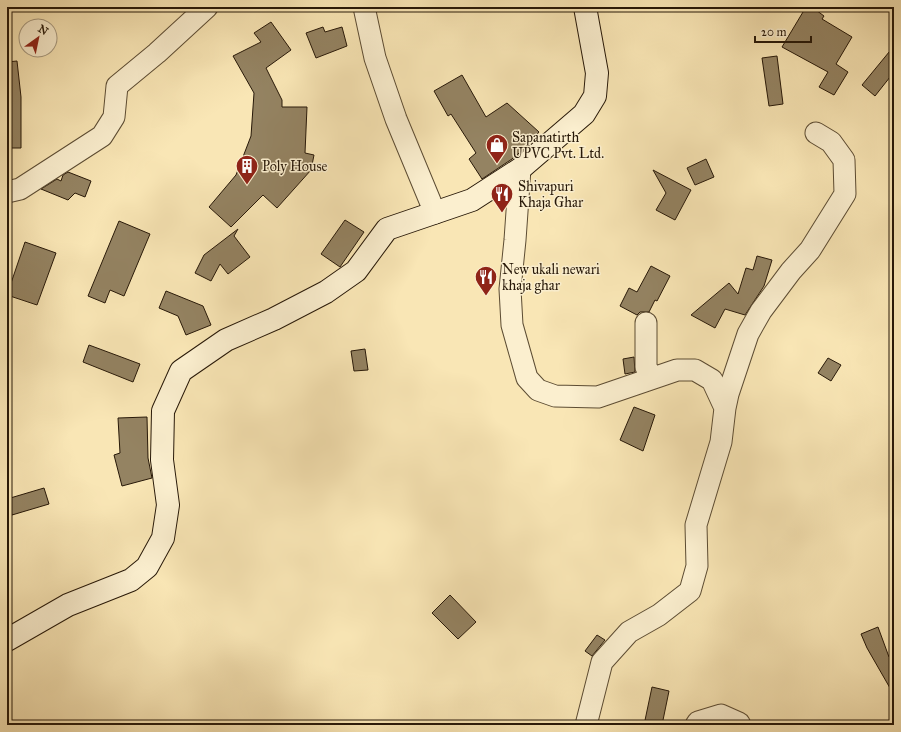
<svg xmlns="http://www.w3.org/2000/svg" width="901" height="732" font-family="'IM FELL Great Primer',serif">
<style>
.building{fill:#948362;stroke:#271808}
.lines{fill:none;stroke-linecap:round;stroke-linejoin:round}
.street-casing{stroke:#5c4c33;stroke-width:23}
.secondary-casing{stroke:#271808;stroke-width:24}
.street{stroke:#fbefcf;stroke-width:21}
.secondary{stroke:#fbefcf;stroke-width:22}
.labels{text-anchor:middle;stroke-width:3;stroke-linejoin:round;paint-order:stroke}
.poi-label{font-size:14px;fill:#271808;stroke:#fbefcf;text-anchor:start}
</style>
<rect width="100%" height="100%" fill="#f9e6b5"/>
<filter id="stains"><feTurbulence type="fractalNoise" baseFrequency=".005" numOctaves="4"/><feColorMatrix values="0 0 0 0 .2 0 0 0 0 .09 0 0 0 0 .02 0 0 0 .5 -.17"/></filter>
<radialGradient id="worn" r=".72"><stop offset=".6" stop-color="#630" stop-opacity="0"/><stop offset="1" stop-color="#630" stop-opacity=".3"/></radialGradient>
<path class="building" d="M806 7H812L824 16 822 19 852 37 836 64 848 72 834 95 819 87 828 72 782 47Z
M271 22 291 50 266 68 282 100V107H307L305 153 314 155 311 170 277 208 263 195 231 227 209 207 236 175 251 136 254 93 233 56 261 42 254 33Z
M323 27 325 32 342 27 347 46 316 58 306 33Z
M894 46V72L875 96 862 85Z
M777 56 783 104 769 106 762 58Z
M17 61 21 97V148H7V62Z
M462 75 486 117 507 103 539 132 525 148 512 159 482 179 469 159 476 153 451 114 448 116 434 91Z
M706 159 714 177 695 185 687 168Z
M653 170 691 190 675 220 656 210 666 193Z
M68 172 91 181 85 197 75 193 68 200 41 189 57 179 61 181 63 175Z
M345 220 364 232 340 267 321 254Z
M119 221 150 234 124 296 110 290 105 303 88 296Z
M238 229 234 236 250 257 228 274 220 264 211 281 195 273 204 255Z
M25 242 56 253 37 305 7 295Z
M757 256 772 260 764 286 745 315 725 309 715 328 691 315 729 283 738 294 746 268 753 270Z
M651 266 670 276 657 301 655 300 649 312H640L637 315 620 306 629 288 637 292Z
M166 291 203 306 211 325 186 335 178 316 159 308Z
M89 345 140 364 133 382 83 362Z
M365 349 368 370 354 371 351 351Z
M634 357 635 372 625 374 623 359Z
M828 358 841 365 831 381 818 373Z
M634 407 655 415 643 451 620 440Z
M147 417 148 458 152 478 122 486 114 455 120 453 118 418Z
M44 488 49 504 12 515 7 499Z
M450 595 476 622 458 639 432 613Z
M878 627 889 657 894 653V695L867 648 861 634Z
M597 635 605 640 592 656 585 651Z
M652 687 669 691 662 725H644Z"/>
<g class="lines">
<g class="street-casing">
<path id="street" d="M364 7 375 58 396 119 435 213
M520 169 515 240 510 289 512 325 527 378 538 390 555 396 598 397 677 370H695L712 380 725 408 721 442 696 525 697 566 690 591 659 615 629 632 602 662 586 725
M7 192 20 189 102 136 114 117 117 86 157 53 207 7
M646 323V367L652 378
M725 408 728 394 748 334 761 311 791 271 810 250 845 194 844 160 831 142 816 133
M696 725 698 722 721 715 739 723 740 725"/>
</g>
<g class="secondary-casing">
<path id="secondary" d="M7 640 68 605 131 580 147 567 163 538 168 505 162 460 163 411 181 371 226 340 274 319 326 292 356 271 387 229 472 200 520 169 584 114 595 96 597 73 585 7"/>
</g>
<use href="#street" class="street"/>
<use href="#secondary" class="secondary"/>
</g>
<defs>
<g id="shop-pin" transform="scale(1.15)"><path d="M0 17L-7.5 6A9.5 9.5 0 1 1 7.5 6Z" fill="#8f2418" stroke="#fbefcf"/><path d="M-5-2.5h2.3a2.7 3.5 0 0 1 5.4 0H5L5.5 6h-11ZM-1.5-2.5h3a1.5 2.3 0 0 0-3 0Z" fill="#fff"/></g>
<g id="building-pin" transform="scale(1.15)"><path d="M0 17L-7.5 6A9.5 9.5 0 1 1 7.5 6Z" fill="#8f2418" stroke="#fbefcf"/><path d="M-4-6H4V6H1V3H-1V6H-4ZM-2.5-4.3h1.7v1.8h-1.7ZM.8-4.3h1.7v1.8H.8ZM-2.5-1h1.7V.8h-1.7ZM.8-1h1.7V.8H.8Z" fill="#fff"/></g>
<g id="restaurant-pin" transform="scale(1.15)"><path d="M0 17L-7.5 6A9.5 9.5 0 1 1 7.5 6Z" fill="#8f2418" stroke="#fbefcf"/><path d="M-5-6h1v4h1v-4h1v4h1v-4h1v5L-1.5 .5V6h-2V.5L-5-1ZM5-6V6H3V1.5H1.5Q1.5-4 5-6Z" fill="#fff"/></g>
</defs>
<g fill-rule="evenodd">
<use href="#shop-pin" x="497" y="145"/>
<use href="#building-pin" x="247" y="166"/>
<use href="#restaurant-pin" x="502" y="194"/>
<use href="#restaurant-pin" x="486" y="277"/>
</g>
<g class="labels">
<g class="poi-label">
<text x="512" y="142">Sapanatirth<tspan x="512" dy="16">UPVC Pvt. Ltd.</tspan></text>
<text x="262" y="171">Poly House</text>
<text x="518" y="191">Shivapuri<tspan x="518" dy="16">Khaja Ghar</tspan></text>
<text x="502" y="274">New ukali newari<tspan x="502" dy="16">khaja ghar</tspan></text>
</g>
</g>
<rect width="901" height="732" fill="none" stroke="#f9e6b5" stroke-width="24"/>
<rect x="8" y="8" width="885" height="716" fill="none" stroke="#271808" stroke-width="2"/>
<rect x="12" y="12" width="877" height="708" fill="none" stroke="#271808"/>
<g transform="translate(38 38) rotate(33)"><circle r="19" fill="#fbefcf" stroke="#a6997f"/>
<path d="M0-3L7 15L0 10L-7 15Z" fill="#8f2418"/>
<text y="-6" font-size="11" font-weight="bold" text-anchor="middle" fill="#271808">N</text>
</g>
<path d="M755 36v6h56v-6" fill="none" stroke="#271808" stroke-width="2"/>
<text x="761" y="36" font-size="12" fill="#271808" stroke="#fbefcf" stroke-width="3" paint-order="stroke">20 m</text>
<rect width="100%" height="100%" filter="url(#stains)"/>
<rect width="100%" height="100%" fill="url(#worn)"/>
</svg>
